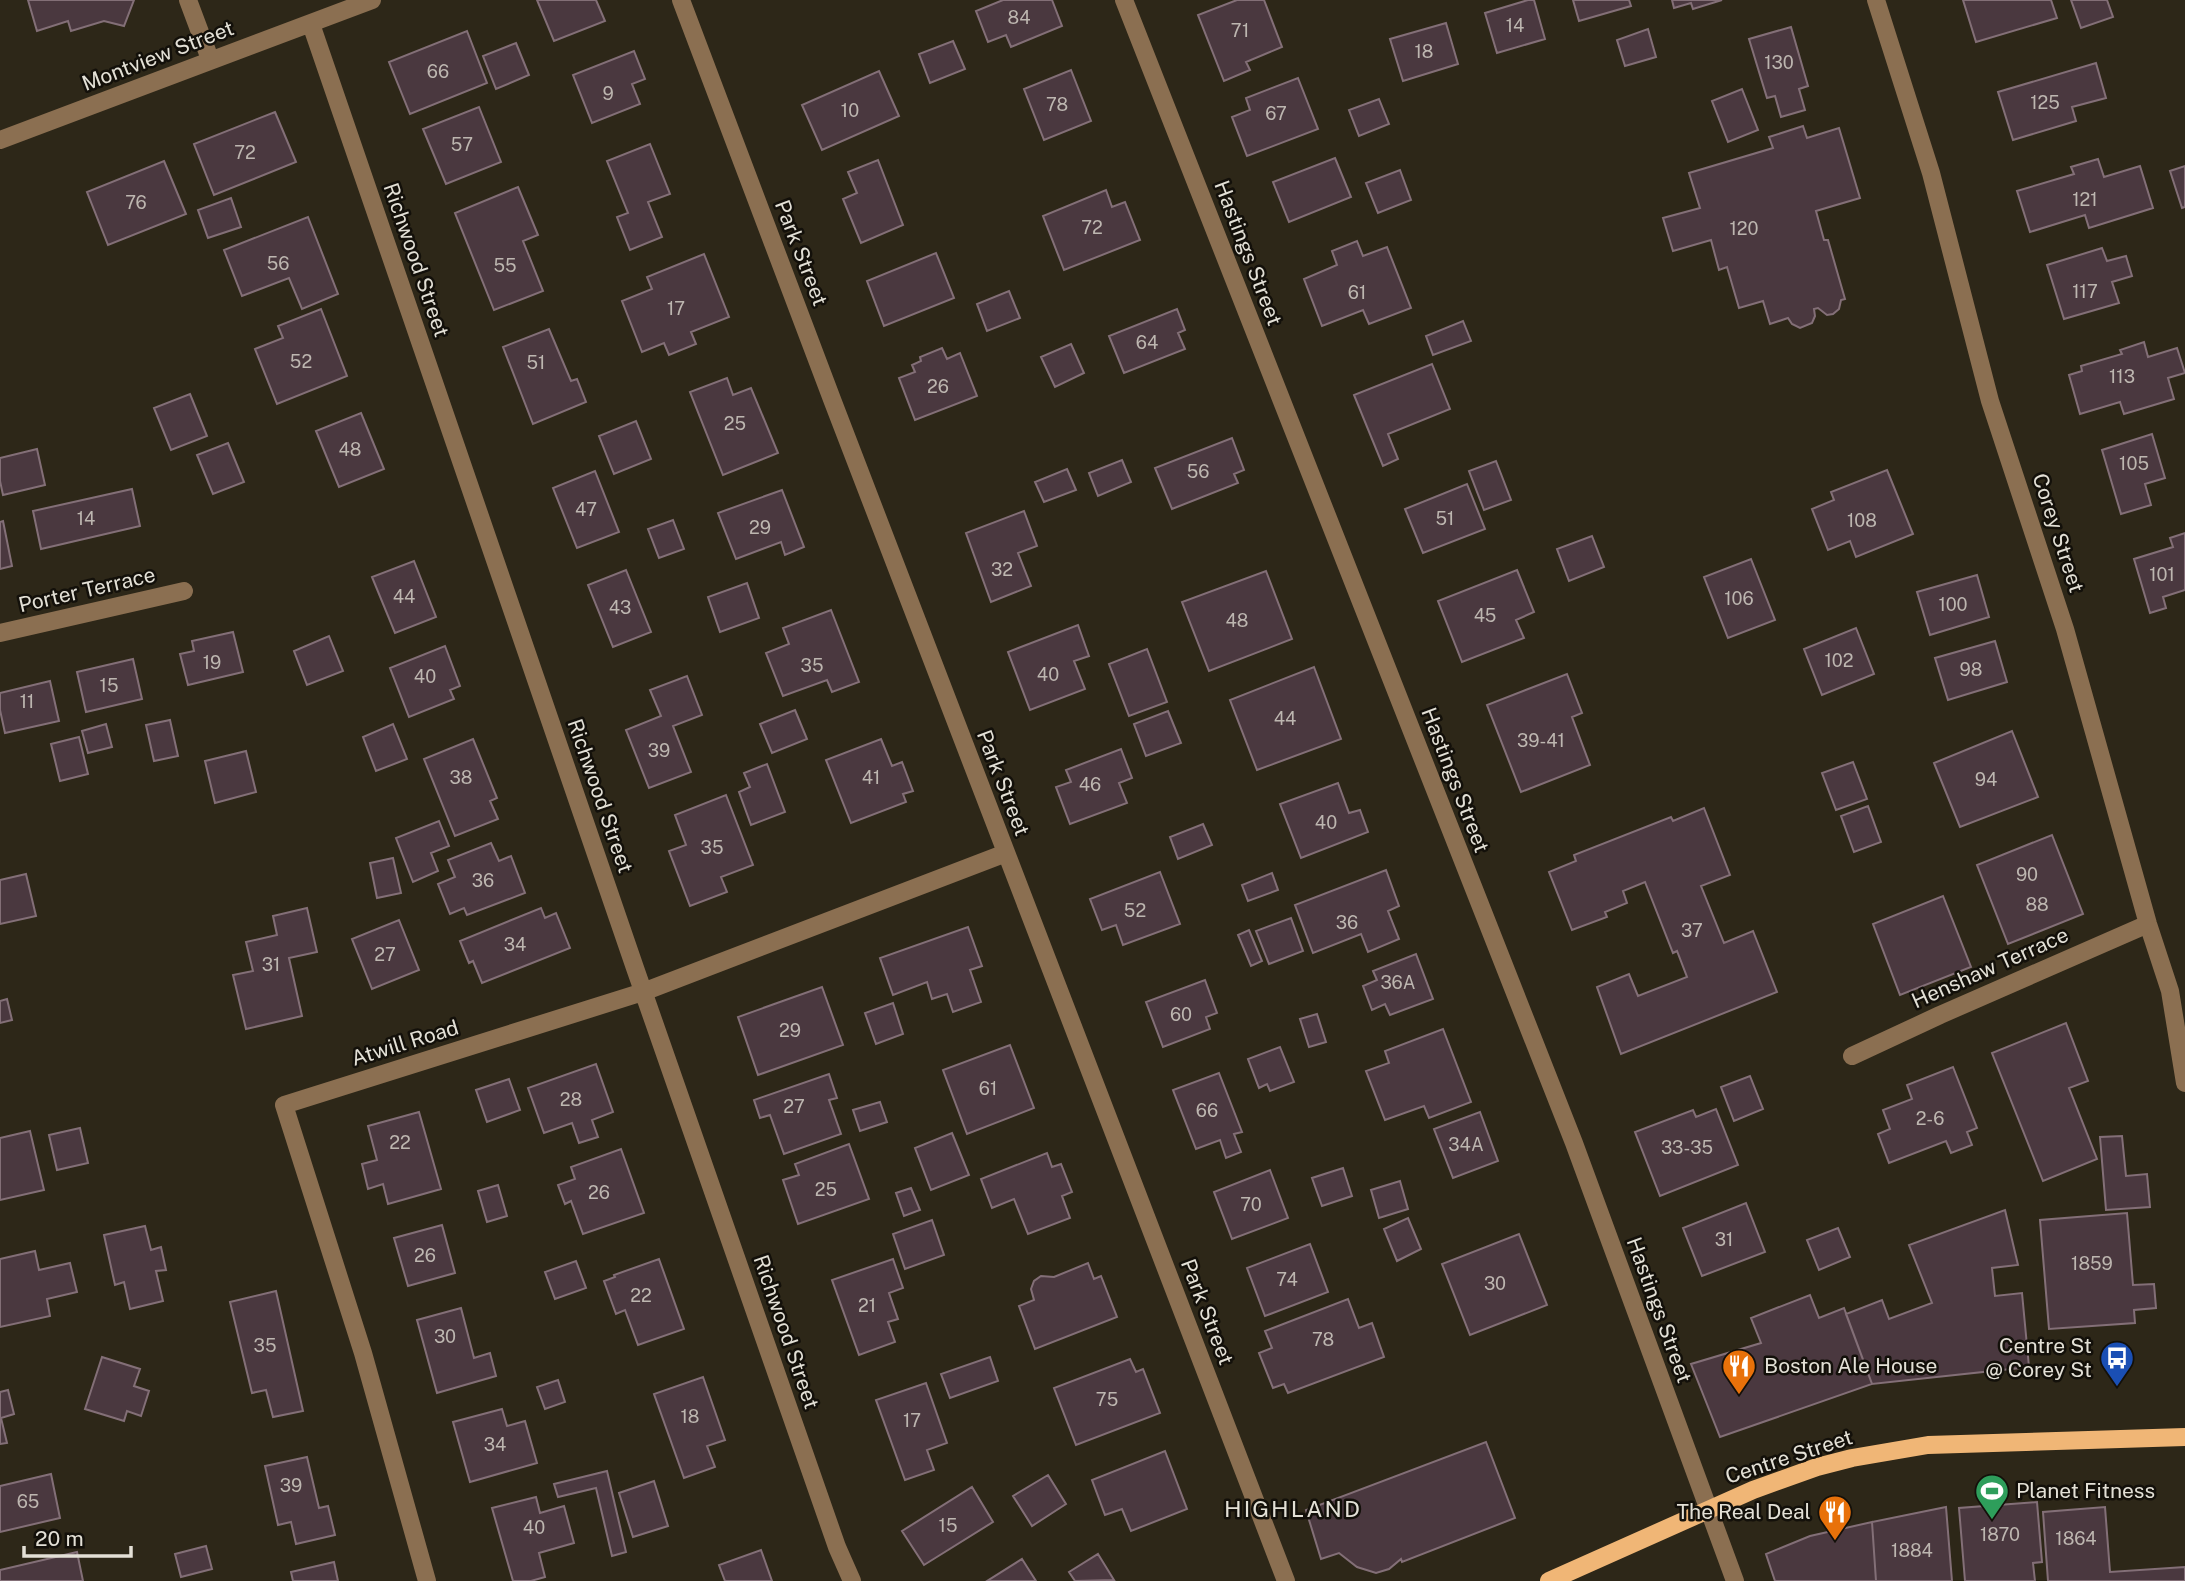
<svg xmlns="http://www.w3.org/2000/svg" width="2185" height="1581" font-family="'Public Sans',sans-serif">
<style>
.building{fill:#4a383f;stroke:#836f77;stroke-width:2}
.lines{fill:none;stroke-linecap:round;stroke-linejoin:round}
.minor{stroke:#8b6f51;stroke-width:18}
.major{stroke:#f0b676;stroke-width:18}
.labels{text-anchor:middle;stroke-width:5;stroke-linejoin:round;paint-order:stroke}
.number-label{font-size:18px;fill:#bdb6b0}
.street-label{font-size:21px;fill:#e3e0d6;stroke:#13100a}
.poi-label{font-size:21px;fill:#e3e0d6;stroke:#13100a;text-anchor:end}
.neighbourhood-label{font-size:23px;letter-spacing:2px;fill:#e3e0d6;stroke:#13100a}
</style>
<rect width="100%" height="100%" fill="#2d2718"/>
<path class="building" d="M28 0H134L124 26 104 21 71 31 68 21 37 31Z
M537 0H596L605 21 554 41Z
M1003 0H1052L1062 26 1011 47 1006 35 988 42 976 11Z
M1237 0H1264L1282 47 1246 62 1250 70 1224 81 1198 15Z
M1528 0H1534L1545 39 1497 53 1485 13Z
M1573 0H1629L1631 6 1579 21Z
M1672 0H1722L1693 9 1691 3 1674 8Z
M1963 0H2051L2057 18 1976 42Z
M2071 0H2107L2113 17 2081 28Z
M1446 23 1458 64 1403 81 1390 39Z
M1791 27 1808 86 1799 89 1805 110 1781 117 1775 96 1767 98 1749 39Z
M1648 29 1656 57 1625 66 1617 40Z
M467 31 487 83 410 114 389 62Z
M953 41 965 69 930 83 919 54Z
M516 43 529 75 496 89 483 56Z
M634 51 645 79 632 84 640 104 592 123 573 75Z
M2096 63 2106 98 2072 107 2076 121 2013 140 1998 92Z
M1071 70 1091 121 1044 140 1024 89Z
M879 71 899 116 822 150 802 105Z
M1298 78 1318 129 1247 156 1232 117 1250 110 1246 98Z
M1742 89 1758 130 1728 142 1712 101Z
M1379 99 1389 124 1359 136 1349 110Z
M479 107 501 162 446 184 423 129Z
M275 112 296 162 214 195 194 144Z
M1803 126 1807 138 1839 128 1860 198 1816 211 1824 240H1828L1845 299 1841 300 1839 309 1833 314 1827 315 1818 308 1814 309 1815 316 1812 323 1800 328 1792 324 1788 318 1770 324 1763 301 1739 308 1727 267 1719 270 1711 240 1673 251 1663 218 1700 208 1689 173 1773 148 1769 137Z
M650 144 670 194 648 202 662 237 630 250 617 217 628 213 607 161Z
M1335 158 1351 197 1289 222 1273 182Z
M2098 159 2104 177 2140 166 2153 208 2089 228 2085 215 2030 232 2017 191 2074 174 2071 167Z
M878 160 903 225 861 243 843 199 857 193 848 172Z
M164 161 186 214 108 245 87 192Z
M2185 166V207L2182 208 2170 171Z
M1400 170 1411 200 1378 213 1366 183Z
M518 187 538 235 523 241 543 291 494 310 455 213Z
M1106 190 1112 207 1125 202 1140 240 1064 270 1043 216Z
M231 198 241 227 208 238 198 210Z
M308 217 338 294 302 309 289 278 242 296 224 250Z
M1357 241 1363 256 1387 247 1411 308 1369 324 1363 310 1322 326 1304 279 1337 265 1332 251Z
M2102 248 2107 261 2126 256 2132 276 2112 282 2119 303 2064 319 2047 265Z
M936 253 954 298 884 326 867 281Z
M704 254 729 317 691 332 696 344 669 355 664 343 642 352 622 301 652 289 647 277Z
M1009 291 1020 318 987 331 977 304Z
M321 309 347 376 277 404 255 349 283 338 278 326Z
M1177 309 1185 330 1178 333 1185 349 1124 373 1109 336Z
M1463 321 1471 341 1433 355 1426 336Z
M549 329 571 381 577 379 586 402 533 424 503 347Z
M2144 342 2148 357 2177 348 2185 373 2168 378 2174 399 2124 414 2120 402 2080 414 2069 375 2082 371 2081 366 2122 354 2120 350Z
M1071 344 1084 373 1055 387 1041 357Z
M942 348 947 359 960 353 977 396 915 420 899 378 915 372 912 365 921 361 920 357Z
M1432 364 1450 409 1388 434 1398 459 1383 466 1354 395Z
M727 378 733 395 751 388 778 453 723 475 690 392Z
M190 394 207 436 171 450 154 408Z
M361 413 384 469 339 487 316 431Z
M636 421 651 459 614 474 599 436Z
M2152 434 2165 478 2145 484 2151 505 2121 514 2102 450Z
M1232 438 1244 470 1234 474 1238 483 1172 509 1155 468Z
M228 443 244 482 213 494 197 455Z
M37 449 45 485 3 495 0 481V458Z
M1122 460 1131 482 1098 496 1089 473Z
M1496 461 1511 500 1484 510 1469 471Z
M1067 469 1076 490 1044 502 1035 482Z
M1887 470 1913 534 1856 557 1850 541 1828 550 1812 509 1834 500 1831 492Z
M595 471 619 532 577 548 553 488Z
M1467 484 1485 529 1423 553 1405 509Z
M132 489 140 526 41 549 33 511Z
M782 490 804 547 785 555 781 542 736 559 718 513Z
M1024 511 1037 546 1018 553 1031 586 991 602 966 533Z
M673 520 684 549 659 558 648 529Z
M3 521 12 566 0 569V522Z
M2185 533V590L2163 597 2166 608 2150 613 2134 559 2173 547 2170 538Z
M1592 536 1604 567 1569 581 1557 549Z
M1751 559 1775 620 1728 638 1704 577Z
M414 561 436 617 395 633 372 577Z
M626 570 651 632 613 647 588 585Z
M1517 570 1534 612 1516 620 1524 638 1462 662 1438 601Z
M1266 571 1292 639 1209 671 1182 602Z
M1977 575 1989 617 1930 635 1917 592Z
M747 583 759 618 720 632 708 597Z
M831 610 859 682 832 692 827 680 783 696 766 653 789 644 783 628Z
M1078 625 1089 656 1074 661 1085 689 1030 710 1008 652Z
M1856 628 1874 674 1822 695 1804 649Z
M233 632 243 672 188 685 180 654 194 651 192 641Z
M329 636 343 671 307 685 294 651Z
M1995 641 2007 682 1948 700 1935 658Z
M445 646 460 686 450 690 454 699 409 717 390 668Z
M1147 649 1167 702 1129 716 1109 664Z
M133 659 142 699 86 712 77 672Z
M1314 667 1341 739 1257 770 1230 700Z
M1567 674 1582 713 1572 717 1590 765 1521 792 1487 705Z
M687 676 702 715 673 726 691 772 649 788 626 730 661 716 650 690Z
M50 681 59 721 5 733 0 710V693Z
M795 710 807 739 772 753 760 724Z
M1168 711 1181 743 1146 756 1134 724Z
M170 720 178 756 154 761 146 725Z
M106 724 112 747 88 753 82 731Z
M393 724 407 759 376 771 363 737Z
M2012 731 2038 797 1960 827 1934 763Z
M79 737 88 774 60 781 51 744Z
M473 739 497 798 490 801 498 819 455 836 424 759Z
M881 739 892 766 902 762 913 791 903 794 906 802 851 823 826 760Z
M1121 749 1132 778 1119 783 1127 803 1070 824 1056 787 1071 782 1066 770Z
M246 751 256 792 215 803 205 761Z
M1853 762 1867 799 1836 810 1822 773Z
M767 764 785 812 751 825 739 792 750 787 744 773Z
M1338 783 1349 813 1360 810 1368 832 1301 858 1280 804Z
M726 795 753 865 721 877 727 892 690 906 669 851 686 845 675 815Z
M1868 806 1881 842 1854 852 1841 816Z
M1704 808 1730 875 1701 886 1724 943 1753 931 1777 992 1621 1054 1597 987 1629 974 1638 996 1687 977 1677 951 1673 953 1645 882 1623 891 1627 903 1605 912 1607 917 1572 930 1549 872 1576 861 1574 855 1671 817 1673 821Z
M439 821 449 846 431 853 438 871 413 882 396 838Z
M1203 824 1212 845 1178 859 1170 837Z
M2052 835 2083 914 2008 944 1977 865Z
M491 843 499 861 511 856 525 893 467 915 464 908 450 914 438 884 455 877 448 860Z
M393 858 401 893 377 898 370 863Z
M1386 870 1399 906 1388 911 1399 939 1368 952 1361 934 1313 953 1295 905Z
M1160 872 1180 924 1123 945 1116 925 1102 930 1090 899Z
M1272 873 1278 890 1248 901 1242 885Z
M26 874 36 916 0 924V880Z
M1943 896 1971 967 1900 995 1873 924Z
M307 908 317 952 289 958 302 1016 246 1029 233 975 253 971 246 942 277 935 273 916Z
M541 908 545 918 556 913 570 948 482 983 473 961 469 963 460 941Z
M1291 918 1303 951 1269 964 1256 931Z
M399 920 419 970 372 989 352 939Z
M968 927 982 966 970 970 981 1002 953 1012 947 994 932 999 927 982 893 995 880 958Z
M1249 930 1262 961 1251 966 1238 935Z
M1416 954 1433 999 1390 1015 1385 1004 1372 1010 1363 986 1377 980 1373 971Z
M1205 980 1217 1013 1206 1017 1210 1029 1163 1047 1146 1002Z
M822 987 843 1045 758 1075 738 1017Z
M7 999 12 1020 0 1023V1001Z
M893 1003 903 1034 876 1044 865 1013Z
M1317 1014 1326 1042 1309 1047 1300 1019Z
M2066 1023 2088 1081 2069 1088 2097 1159 2043 1181 1992 1053Z
M1443 1029 1471 1102 1429 1118 1424 1106 1385 1120 1366 1071 1389 1063 1385 1051Z
M1010 1045 1034 1108 967 1134 943 1070Z
M1280 1047 1294 1082 1270 1091 1267 1084 1259 1088 1248 1059Z
M596 1064 613 1112 592 1120 598 1137 579 1143 572 1123 544 1133 528 1088Z
M1953 1067 1977 1128 1967 1132 1972 1145 1951 1153 1946 1141 1889 1163 1878 1134 1890 1129 1883 1110 1912 1099 1907 1085Z
M1219 1073 1242 1132 1234 1134 1241 1152 1226 1158 1220 1140 1196 1149 1173 1090Z
M829 1074 837 1098 829 1100 841 1134 784 1154 770 1115 760 1118 754 1100Z
M1750 1076 1763 1109 1734 1121 1721 1087Z
M509 1079 520 1110 487 1122 476 1090Z
M880 1102 887 1122 860 1131 853 1110Z
M1716 1109 1738 1165 1660 1196 1635 1132 1693 1110 1696 1117Z
M419 1112 441 1189 388 1204 383 1184 368 1189 362 1164 377 1160 368 1126Z
M1480 1112 1498 1161 1453 1178 1434 1129Z
M80 1128 88 1163 57 1170 49 1135Z
M30 1131 44 1190 0 1200V1138Z
M952 1133 969 1175 931 1190 915 1148Z
M2122 1136 2126 1176 2147 1174 2150 1207 2106 1210 2100 1137Z
M849 1144 869 1199 798 1224 783 1180 799 1175 795 1164Z
M621 1149 644 1213 583 1234 571 1201 565 1204 558 1185 575 1179 571 1167Z
M1047 1153 1052 1167 1061 1164 1072 1192 1062 1196 1070 1218 1028 1234 1014 1199 992 1208 981 1179Z
M1343 1168 1352 1196 1322 1206 1312 1178Z
M1270 1170 1288 1218 1232 1239 1214 1192Z
M1400 1181 1408 1209 1379 1218 1371 1190Z
M498 1185 507 1216 487 1222 478 1191Z
M911 1188 920 1210 904 1216 896 1193Z
M1746 1203 1765 1252 1702 1276 1683 1228Z
M2005 1210 2018 1265 1992 1268 1995 1296 2022 1293 2029 1367 1872 1384 1846 1314 1882 1300 1889 1319 1932 1303 1909 1245Z
M2127 1213 2133 1285 2154 1284 2156 1308 2134 1310 2135 1323 2049 1329 2040 1220Z
M1408 1218 1421 1249 1397 1261 1384 1229Z
M932 1220 944 1255 905 1269 893 1234Z
M442 1225 455 1273 408 1286 394 1238Z
M145 1226 151 1250 161 1247 166 1270 156 1271 163 1301 130 1309 124 1282 115 1285 104 1235Z
M1838 1228 1850 1257 1819 1270 1807 1240Z
M1519 1234 1547 1305 1470 1335 1442 1264Z
M1310 1244 1328 1292 1265 1316 1247 1268Z
M35 1251 39 1270 70 1263 77 1292 47 1299 50 1316 0 1327V1259Z
M659 1259 684 1329 638 1345 625 1310 616 1314 604 1281 615 1277 614 1275Z
M893 1259 903 1288 889 1293 898 1319 888 1322 895 1342 859 1355 832 1280Z
M576 1261 586 1288 555 1299 545 1272Z
M1088 1263 1094 1279 1101 1276 1117 1317 1035 1349 1019 1306 1034 1300 1031 1289 1034 1281 1041 1276 1054 1277Z
M276 1291 303 1411 273 1417 266 1390 252 1393 230 1302Z
M1810 1295 1819 1318 1844 1308 1872 1384 1720 1437 1691 1364 1761 1343 1751 1318Z
M1348 1299 1359 1328 1372 1323 1384 1357 1288 1393 1284 1384 1273 1388 1259 1353 1272 1348 1265 1331Z
M461 1308 474 1358 490 1353 496 1376 437 1393 417 1320Z
M102 1357 140 1369 134 1386 149 1391 141 1416 127 1411 124 1421 85 1409Z
M990 1357 998 1381 950 1398 941 1374Z
M1130 1359 1136 1372 1143 1369 1160 1413 1076 1445 1054 1388Z
M703 1377 725 1440 707 1446 715 1467 684 1478 654 1394Z
M558 1380 565 1402 545 1409 537 1387Z
M926 1383 947 1443 927 1450 934 1470 905 1480 876 1400Z
M8 1390 14 1414 1 1418 7 1443 0 1444V1392Z
M502 1409 507 1426 525 1421 537 1463 470 1482 453 1422Z
M1486 1442 1515 1518 1402 1562 1401 1559 1389 1569 1376 1573 1357 1567 1339 1553 1321 1559 1306 1510Z
M1165 1451 1187 1509 1131 1531 1122 1509 1105 1515 1092 1480Z
M307 1457 319 1508 328 1506 335 1535 296 1544 291 1522 278 1525 265 1466Z
M607 1471 626 1552 612 1556 596 1488 558 1497 554 1484Z
M51 1474 60 1518 0 1532V1486Z
M1048 1475 1066 1504 1032 1526 1013 1496Z
M654 1481 668 1526 633 1537 619 1493Z
M972 1487 993 1522 924 1565 902 1531Z
M536 1497 540 1513 564 1506 574 1543 539 1553 545 1577 531 1581H513L492 1508Z
M2037 1502 2042 1562 2033 1563 2035 1581H1965L1959 1508Z
M1946 1507 1952 1581H1876L1872 1522Z
M2105 1507 2110 1572 2185 1567V1581H2048L2043 1512Z
M1872 1522 1876 1581H1775L1766 1554 1810 1536Z
M206 1546 212 1569 181 1577 175 1554Z
M761 1550 772 1581H725L719 1565Z
M77 1552 83 1581H0V1570Z
M1098 1554 1114 1580 1075 1581 1069 1572Z
M1022 1559 1036 1581H987Z
M334 1562 338 1581H293L291 1572Z"/>
<g class="lines">
<path class="minor" d="M188 0 210 59
M681 0 833 402 1286 1581
M1124 0 1574 1143 1735 1581
M1876 0 1931 173 1990 401 2065 629 2148 924 2170 991 2185 1083
M311 24 635 968 837 1547 852 1581
M0 140 372 0
M0 633 184 591
M1852 1056 1940 1015 2148 924
M427 1581 363 1353 284 1105 643 992 1006 853"/>
<path class="major" d="M1549 1581 1753 1490 1817 1467 1852 1458 1928 1445 2185 1437"/>
</g>
<defs>
<g id="bus-pin" transform="scale(1.75)"><path d="M0 17L-7.5 6A9.5 9.5 0 1 1 7.5 6Z" fill="#1a4fb4" stroke="#13100a"/><path d="M-5-6H5V4H4V6H2V4H-2V6H-4V4H-5ZM-3.5-4V0h7V-4ZM-3.5 1.2v1.5H-2V1.2ZM2 1.2v1.5H3.5V1.2Z" fill="#fff"/></g>
<g id="restaurant-pin" transform="scale(1.75)"><path d="M0 17L-7.5 6A9.5 9.5 0 1 1 7.5 6Z" fill="#e8710a" stroke="#13100a"/><path d="M-5-6h1v4h1v-4h1v4h1v-4h1v5L-1.5 .5V6h-2V.5L-5-1ZM5-6V6H3V1.5H1.5Q1.5-4 5-6Z" fill="#fff"/></g>
<g id="stadium-pin" transform="scale(1.75)"><path d="M0 17L-7.5 6A9.5 9.5 0 1 1 7.5 6Z" fill="#2e9e5b" stroke="#13100a"/><path d="M0-5a6.5 5 0 1 0 0 10a6.5 5 0 1 0 0-10ZM-3.5-1.8h7v3.6h-7Z" fill="#fff"/></g>
</defs>
<g fill-rule="evenodd">
<use href="#bus-pin" x="2117" y="1358"/>
<use href="#restaurant-pin" x="1739" y="1366"/>
<use href="#stadium-pin" x="1992" y="1491"/>
<use href="#restaurant-pin" x="1835" y="1512"/>
</g>
<g class="labels">
<g class="number-label">
<text x="1019" y="24">84</text>
<text x="1515" y="32">14</text>
<text x="1240" y="37">71</text>
<text x="1424" y="58">18</text>
<text x="1779" y="69">130</text>
<text x="438" y="78">66</text>
<text x="608" y="100">9</text>
<text x="2045" y="109">125</text>
<text x="1057" y="111">78</text>
<text x="850" y="117">10</text>
<text x="1276" y="120">67</text>
<text x="462" y="151">57</text>
<text x="245" y="159">72</text>
<text x="2085" y="206">121</text>
<text x="136" y="209">76</text>
<text x="1092" y="234">72</text>
<text x="1744" y="235">120</text>
<text x="278" y="270">56</text>
<text x="505" y="272">55</text>
<text x="2085" y="298">117</text>
<text x="1357" y="299">61</text>
<text x="676" y="315">17</text>
<text x="1147" y="349">64</text>
<text x="301" y="368">52</text>
<text x="536" y="369">51</text>
<text x="2122" y="383">113</text>
<text x="938" y="393">26</text>
<text x="735" y="430">25</text>
<text x="350" y="456">48</text>
<text x="2134" y="470">105</text>
<text x="1198" y="478">56</text>
<text x="586" y="516">47</text>
<text x="86" y="525">14</text>
<text x="1445" y="525">51</text>
<text x="1862" y="527">108</text>
<text x="760" y="534">29</text>
<text x="1002" y="576">32</text>
<text x="2162" y="581">101</text>
<text x="404" y="603">44</text>
<text x="1739" y="605">106</text>
<text x="1953" y="611">100</text>
<text x="620" y="614">43</text>
<text x="1485" y="622">45</text>
<text x="1237" y="627">48</text>
<text x="1839" y="667">102</text>
<text x="212" y="669">19</text>
<text x="812" y="672">35</text>
<text x="1971" y="676">98</text>
<text x="1048" y="681">40</text>
<text x="425" y="683">40</text>
<text x="109" y="692">15</text>
<text x="27" y="708">11</text>
<text x="1285" y="725">44</text>
<text x="1541" y="747">39-41</text>
<text x="659" y="757">39</text>
<text x="461" y="784">38</text>
<text x="871" y="784">41</text>
<text x="1986" y="786">94</text>
<text x="1090" y="791">46</text>
<text x="1326" y="829">40</text>
<text x="712" y="854">35</text>
<text x="2027" y="881">90</text>
<text x="483" y="887">36</text>
<text x="2037" y="911">88</text>
<text x="1135" y="917">52</text>
<text x="1347" y="929">36</text>
<text x="1692" y="937">37</text>
<text x="515" y="951">34</text>
<text x="385" y="961">27</text>
<text x="271" y="971">31</text>
<text x="1398" y="989">36A</text>
<text x="1181" y="1021">60</text>
<text x="790" y="1037">29</text>
<text x="988" y="1095">61</text>
<text x="571" y="1106">28</text>
<text x="794" y="1113">27</text>
<text x="1207" y="1117">66</text>
<text x="1930" y="1125">2-6</text>
<text x="400" y="1149">22</text>
<text x="1466" y="1151">34A</text>
<text x="1687" y="1154">33-35</text>
<text x="826" y="1196">25</text>
<text x="599" y="1199">26</text>
<text x="1251" y="1211">70</text>
<text x="1724" y="1246">31</text>
<text x="425" y="1262">26</text>
<text x="2092" y="1270">1859</text>
<text x="1287" y="1286">74</text>
<text x="1495" y="1290">30</text>
<text x="641" y="1302">22</text>
<text x="867" y="1312">21</text>
<text x="445" y="1343">30</text>
<text x="1323" y="1346">78</text>
<text x="265" y="1352">35</text>
<text x="1107" y="1406">75</text>
<text x="690" y="1423">18</text>
<text x="912" y="1427">17</text>
<text x="495" y="1451">34</text>
<text x="291" y="1492">39</text>
<text x="28" y="1508">65</text>
<text x="948" y="1532">15</text>
<text x="534" y="1534">40</text>
<text x="2000" y="1541">1870</text>
<text x="2076" y="1545">1864</text>
<text x="1912" y="1557">1884</text>
</g>
<g class="street-label">
<text transform="translate(158 56) rotate(-21)" y="7">Montview Street</text>
<text transform="translate(801 253) rotate(69)" y="7">Park Street</text>
<text transform="translate(1248 253) rotate(69)" y="7">Hastings Street</text>
<text transform="translate(416 260) rotate(71)" y="7">Richwood Street</text>
<text transform="translate(2058 533) rotate(72)" y="7">Corey Street</text>
<text transform="translate(87 590) rotate(-13)" y="7">Porter Terrace</text>
<text transform="translate(1455 780) rotate(69)" y="7">Hastings Street</text>
<text transform="translate(1003 783) rotate(69)" y="7">Park Street</text>
<text transform="translate(600 796) rotate(71)" y="7">Richwood Street</text>
<text transform="translate(1990 968) rotate(-24)" y="7">Henshaw Terrace</text>
<text transform="translate(405 1043) rotate(-17)" y="7">Atwill Road</text>
<text transform="translate(1659 1310) rotate(70)" y="7">Hastings Street</text>
<text transform="translate(1207 1312) rotate(69)" y="7">Park Street</text>
<text transform="translate(786 1332) rotate(71)" y="7">Richwood Street</text>
<text transform="translate(1789 1457) rotate(-18)" y="7">Centre Street</text>
</g>
<g class="poi-label">
<text x="2092" y="1353">Centre St<tspan x="2092" dy="24">@ Corey St</tspan></text>
<text x="1764" y="1373" text-anchor="start">Boston Ale House</text>
<text x="2016" y="1498" text-anchor="start">Planet Fitness</text>
<text x="1811" y="1519">The Real Deal</text>
</g>
<g class="neighbourhood-label">
<text x="1293" y="1517">HIGHLAND</text>
</g>
</g>
<path d="M24 1546v10h107v-10" fill="none" stroke="#e3e0d6" stroke-width="3.5"/>
<text x="35" y="1546" font-size="21" fill="#e3e0d6" stroke="#13100a" stroke-width="5" paint-order="stroke">20 m</text>
</svg>
